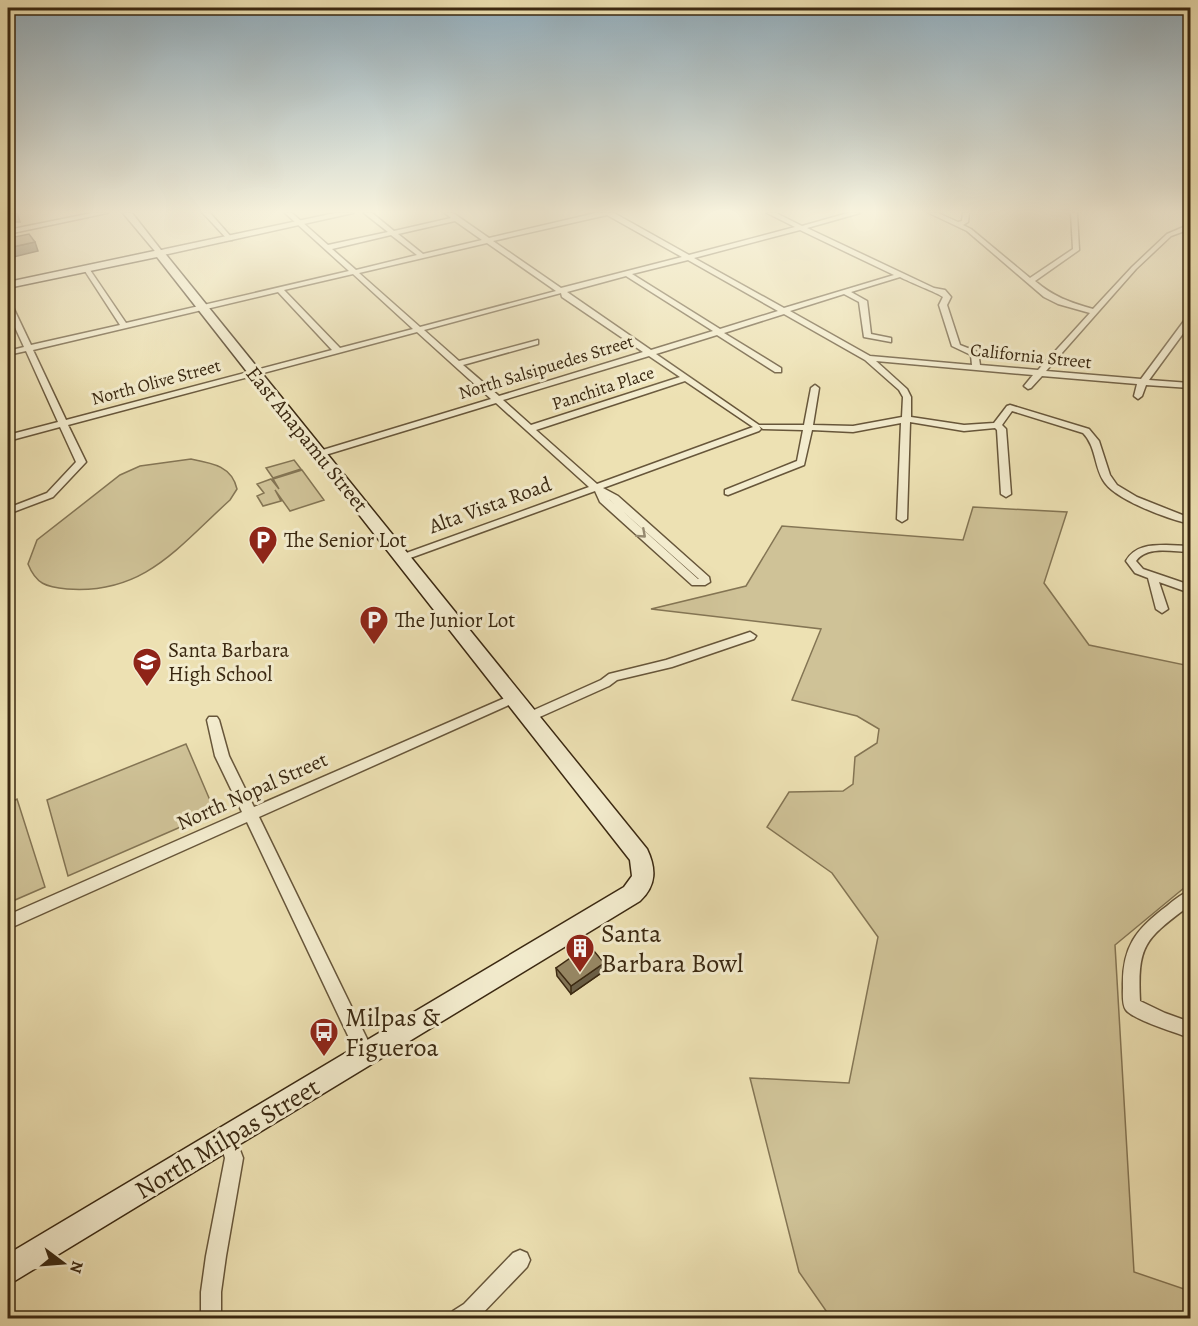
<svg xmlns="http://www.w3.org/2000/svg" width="1198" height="1326" font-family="Alegreya,serif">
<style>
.green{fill:#cfc297;stroke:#847554;stroke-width:1.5}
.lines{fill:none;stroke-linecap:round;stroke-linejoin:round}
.minor-casing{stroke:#67563a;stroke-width:3}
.tertiary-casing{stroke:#67563a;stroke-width:3}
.secondary-casing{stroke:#3a2811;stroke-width:3}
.minor{fill:#f3ecce;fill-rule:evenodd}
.tertiary{fill:#f3ecce;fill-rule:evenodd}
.secondary{fill:#f3ecce;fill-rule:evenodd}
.wall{fill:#827557;stroke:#3a2811;stroke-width:1.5}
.shaded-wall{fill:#6a5f47;stroke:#3a2811;stroke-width:1.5}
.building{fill:#978865;stroke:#3a2811;stroke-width:1.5}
.oneway{stroke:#968a70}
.labels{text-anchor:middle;stroke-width:6;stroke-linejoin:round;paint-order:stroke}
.far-street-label{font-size:18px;fill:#3a2811;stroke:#f3ecce}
.street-label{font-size:21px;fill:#3a2811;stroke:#f3ecce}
.poi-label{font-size:21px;fill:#3a2811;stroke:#f3ecce;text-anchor:start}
.near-poi-label{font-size:26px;fill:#3a2811;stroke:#f3ecce;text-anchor:start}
.near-street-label{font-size:26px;fill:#3a2811;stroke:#f3ecce}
</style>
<rect width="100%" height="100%" fill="#ede1b3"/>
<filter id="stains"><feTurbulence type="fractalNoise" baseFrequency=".00333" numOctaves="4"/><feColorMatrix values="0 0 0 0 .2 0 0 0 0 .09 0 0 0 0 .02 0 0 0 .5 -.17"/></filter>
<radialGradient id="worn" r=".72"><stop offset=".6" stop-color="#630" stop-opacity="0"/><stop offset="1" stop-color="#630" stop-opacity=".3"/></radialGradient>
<path class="green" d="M191 459C212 463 232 466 237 489L230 500C178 547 144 595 67 589 46 587 36 584 28 564L37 540 120 475 140 466Z
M294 460 301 469 273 478 266 468Z
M302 470 324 500 290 511 275 490 281 501 263 506 257 496 264 493 257 484 271 479 279 489 273 479Z
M973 507 1067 512 1044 583 1089 645 1190 666V883L1115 945 1134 1272 1190 1291V1318H831L799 1272 750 1078 849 1083 878 937 832 873 767 827 789 792 843 791 853 784 855 757 877 743 879 729 857 716 792 700 821 629 651 609 746 586 782 526 963 540Z
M186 744 215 812 68 876 47 800Z
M17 799 45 887 8 903V804Z"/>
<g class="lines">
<g class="minor-casing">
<path id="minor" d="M92 213H107L8 234V230Z
M203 213H210L232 238V240H228Z
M285 213H292L328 245 388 232 364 213H372L394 231 451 218 445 213H453L489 238 596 213H614L689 255 795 227 767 213H776L802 226 848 213H860L807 228 934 288 945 290 951 297 947 305 960 345 978 352 980 365 1038 370 1090 313 1058 304 1044 297 967 231 929 213H938L958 222 962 221 963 213H969L968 222 963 225 971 229 1030 278 1073 249 1071 213H1077L1079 250 1035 281C1054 297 1069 302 1093 309L1132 267 1167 234 1186 226 1187 221 1190 219V229L1171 236 1136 269 1046 371 1141 379 1187 317H1190V324L1149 380 1190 383V388L1146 385 1142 396 1138 399 1134 396 1137 384 1042 376 1031 388 1028 389 1024 386 1033 375 876 361 907 389 911 397V417L964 425 994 423 1007 406 1010 405 1089 429 1099 441 1110 475 1117 485 1137 497 1190 518V524C1169 519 1114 500 1103 480 1094 465 1096 446 1083 433L1012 411 1002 425 1006 429 1011 494 1006 497 1001 494 997 430 995 428 964 431 910 422 907 519 902 522 897 519 901 423 853 432 812 430 804 465 728 495 725 494V490L797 461 803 430 763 429 759 426 761 429 759 431 603 488 618 496 709 577 710 582 705 585H692L600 502 595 491 402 561 398 560 397 558 398 556 589 487 496 403 322 456H316V452L491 399 417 332 68 425 86 462 53 497 8 514V508L47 493 76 462 60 427 8 441V435L58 422 26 351 8 355V351L24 347 8 312V303L12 305 31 345 120 325 83 268 86 266 88 267 126 323 349 271ZM607 215 682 257 561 288 493 241ZM455 221 482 240 423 254 398 234ZM800 230 894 275 784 308 694 258ZM391 235 417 255 356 270 332 249ZM487 243 556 291 420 327 359 273ZM688 260 778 311 720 329 632 274ZM353 274 413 329 340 348 284 290ZM626 276 713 331 651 350 567 292ZM900 277C909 282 938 293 943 297L939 305 952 346 971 355 972 365 870 356 790 311 844 294 859 302 864 337 891 342V338L871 334 867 301 851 292ZM278 292 332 350 66 420 33 350ZM561 293 562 297 643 352 499 396 463 365 538 344V340L459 361 424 330ZM784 314 865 360 899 390 903 397 902 417 853 426 813 425 819 388 815 385 811 388 804 425H759L656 354 717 335 775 372H781V368L724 333ZM649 356 680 377 531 425 503 400ZM685 381 753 427 597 484 536 430ZM609 499 610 500 699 579H698Z
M1166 545 1190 546V552C1174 552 1147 545 1136 561L1143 569 1190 585V593L1159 582 1168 609 1162 613 1156 609 1148 578 1135 573 1126 561C1134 546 1150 545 1166 545Z
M750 632 756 636 754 639 672 667 617 680 609 686 533 720H525L523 717 525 714 601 680 609 674 666 660Z
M514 694 518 695 520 698 518 701 259 817 372 1049 374 1055 372 1061 366 1063 360 1061 247 822 8 929V915L242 812 215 756 207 720 209 717H217L219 720 229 756 254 807Z
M1190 891V905C1146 939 1137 943 1140 1001L1165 1013 1190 1022V1038C1177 1033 1134 1020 1126 1010 1122 1005 1123 993 1123 987 1122 947 1136 929 1167 906 1174 900 1181 894 1190 891Z
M227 1128 233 1131 243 1158 226 1256 221 1292V1318H201V1292L206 1256 225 1158 218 1137 221 1131Z
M520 1250 527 1253 530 1260 527 1267 478 1318H450L453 1311 464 1304 513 1253Z"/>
</g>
<g class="tertiary-casing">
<path id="tertiary" d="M123 213H132L161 250 335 213H353L159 256Z"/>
</g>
<g class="secondary-casing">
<path id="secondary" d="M159 250 163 251 647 849C656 868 657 885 640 901L8 1285V1254L624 887 632 876 630 860 157 257 8 288V282Z"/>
</g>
<use href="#minor" class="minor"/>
<use href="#tertiary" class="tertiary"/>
<use href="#secondary" class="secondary"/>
</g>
<path class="wall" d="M8 213H17L20 222H8Z
M604 963V971L571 994 557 976 556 968Z"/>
<path class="shaded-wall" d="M35 242 38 251 9 258 8 254V248Z
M604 963V971L571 994V986Z"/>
<path class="building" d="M8 234 10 238 29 234 35 242 8 248Z
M589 945 604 963 571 986 556 968Z"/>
<defs><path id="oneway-chevron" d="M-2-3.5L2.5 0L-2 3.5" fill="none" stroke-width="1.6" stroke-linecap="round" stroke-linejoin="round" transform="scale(1.5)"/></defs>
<use class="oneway" href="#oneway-chevron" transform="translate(642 534) rotate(42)"/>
<linearGradient id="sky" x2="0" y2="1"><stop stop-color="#91adbd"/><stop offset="0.53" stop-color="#f7f2dd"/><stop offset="1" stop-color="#f7f2dd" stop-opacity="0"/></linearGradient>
<rect width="1198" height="399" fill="url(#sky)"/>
<defs>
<g id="parking-pin" transform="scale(1.5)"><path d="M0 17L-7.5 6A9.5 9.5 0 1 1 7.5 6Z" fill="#8f2418" stroke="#f3ecce"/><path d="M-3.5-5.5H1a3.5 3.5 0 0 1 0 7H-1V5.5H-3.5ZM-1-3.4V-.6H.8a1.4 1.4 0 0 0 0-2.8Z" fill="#fff"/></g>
<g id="school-pin" transform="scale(1.5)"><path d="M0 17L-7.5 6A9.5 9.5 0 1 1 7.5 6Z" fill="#8f2418" stroke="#f3ecce"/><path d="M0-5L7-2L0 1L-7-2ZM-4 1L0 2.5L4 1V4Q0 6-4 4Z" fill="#fff"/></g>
<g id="building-pin" transform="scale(1.5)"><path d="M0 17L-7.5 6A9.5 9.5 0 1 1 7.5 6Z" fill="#8f2418" stroke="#f3ecce"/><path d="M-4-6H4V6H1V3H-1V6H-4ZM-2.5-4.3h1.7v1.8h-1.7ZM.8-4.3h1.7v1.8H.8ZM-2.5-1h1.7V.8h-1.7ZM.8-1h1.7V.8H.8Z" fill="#fff"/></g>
<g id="bus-pin" transform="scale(1.5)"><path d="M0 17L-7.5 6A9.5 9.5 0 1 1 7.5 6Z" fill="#8f2418" stroke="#f3ecce"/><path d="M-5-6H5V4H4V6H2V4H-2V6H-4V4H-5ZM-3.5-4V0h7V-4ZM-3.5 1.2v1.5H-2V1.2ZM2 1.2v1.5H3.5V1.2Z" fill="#fff"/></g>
</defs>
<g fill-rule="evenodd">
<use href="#parking-pin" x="263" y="540"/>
<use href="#parking-pin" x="374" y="620"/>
<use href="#school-pin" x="147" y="662"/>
<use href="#building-pin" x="580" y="948"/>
<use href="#bus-pin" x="324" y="1032"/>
</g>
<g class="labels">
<g class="far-street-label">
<text transform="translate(1031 356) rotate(6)" y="6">California Street</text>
<text transform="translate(546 367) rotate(-17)" y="6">North Salsipuedes Street</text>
<text transform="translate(156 382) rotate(-15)" y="6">North Olive Street</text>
<text transform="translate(603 388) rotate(-18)" y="6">Panchita Place</text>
</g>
<g class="street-label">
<text transform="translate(307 439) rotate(51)" y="7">East Anapamu Street</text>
<text transform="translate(490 505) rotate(-20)" y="7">Alta Vista Road</text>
<text transform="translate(252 791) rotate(-24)" y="7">North Nopal Street</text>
</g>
<g class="poi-label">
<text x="284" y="547">The Senior Lot</text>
<text x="395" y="627">The Junior Lot</text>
<text x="168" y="657">Santa Barbara<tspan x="168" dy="24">High School</tspan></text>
</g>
<g class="near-poi-label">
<text x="601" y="942">Santa<tspan x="601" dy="30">Barbara Bowl</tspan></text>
<text x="345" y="1026">Milpas &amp;<tspan x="345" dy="30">Figueroa</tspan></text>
</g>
<g class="near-street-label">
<text transform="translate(227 1138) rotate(-31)" y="9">North Milpas Street</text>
</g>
</g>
<rect width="1198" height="1326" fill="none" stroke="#ede1b3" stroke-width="30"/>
<rect x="9" y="9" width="1180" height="1308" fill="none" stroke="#3a2811" stroke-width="3"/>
<rect x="15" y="15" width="1168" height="1296" fill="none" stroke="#3a2811" stroke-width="1.5"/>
<g transform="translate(63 1263) rotate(106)" stroke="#f3ecce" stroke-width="4.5" paint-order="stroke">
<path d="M0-4.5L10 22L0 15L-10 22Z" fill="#3a2811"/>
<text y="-9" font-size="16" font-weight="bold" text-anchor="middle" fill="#3a2811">N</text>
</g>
<rect width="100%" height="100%" filter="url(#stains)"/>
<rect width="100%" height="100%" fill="url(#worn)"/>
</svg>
